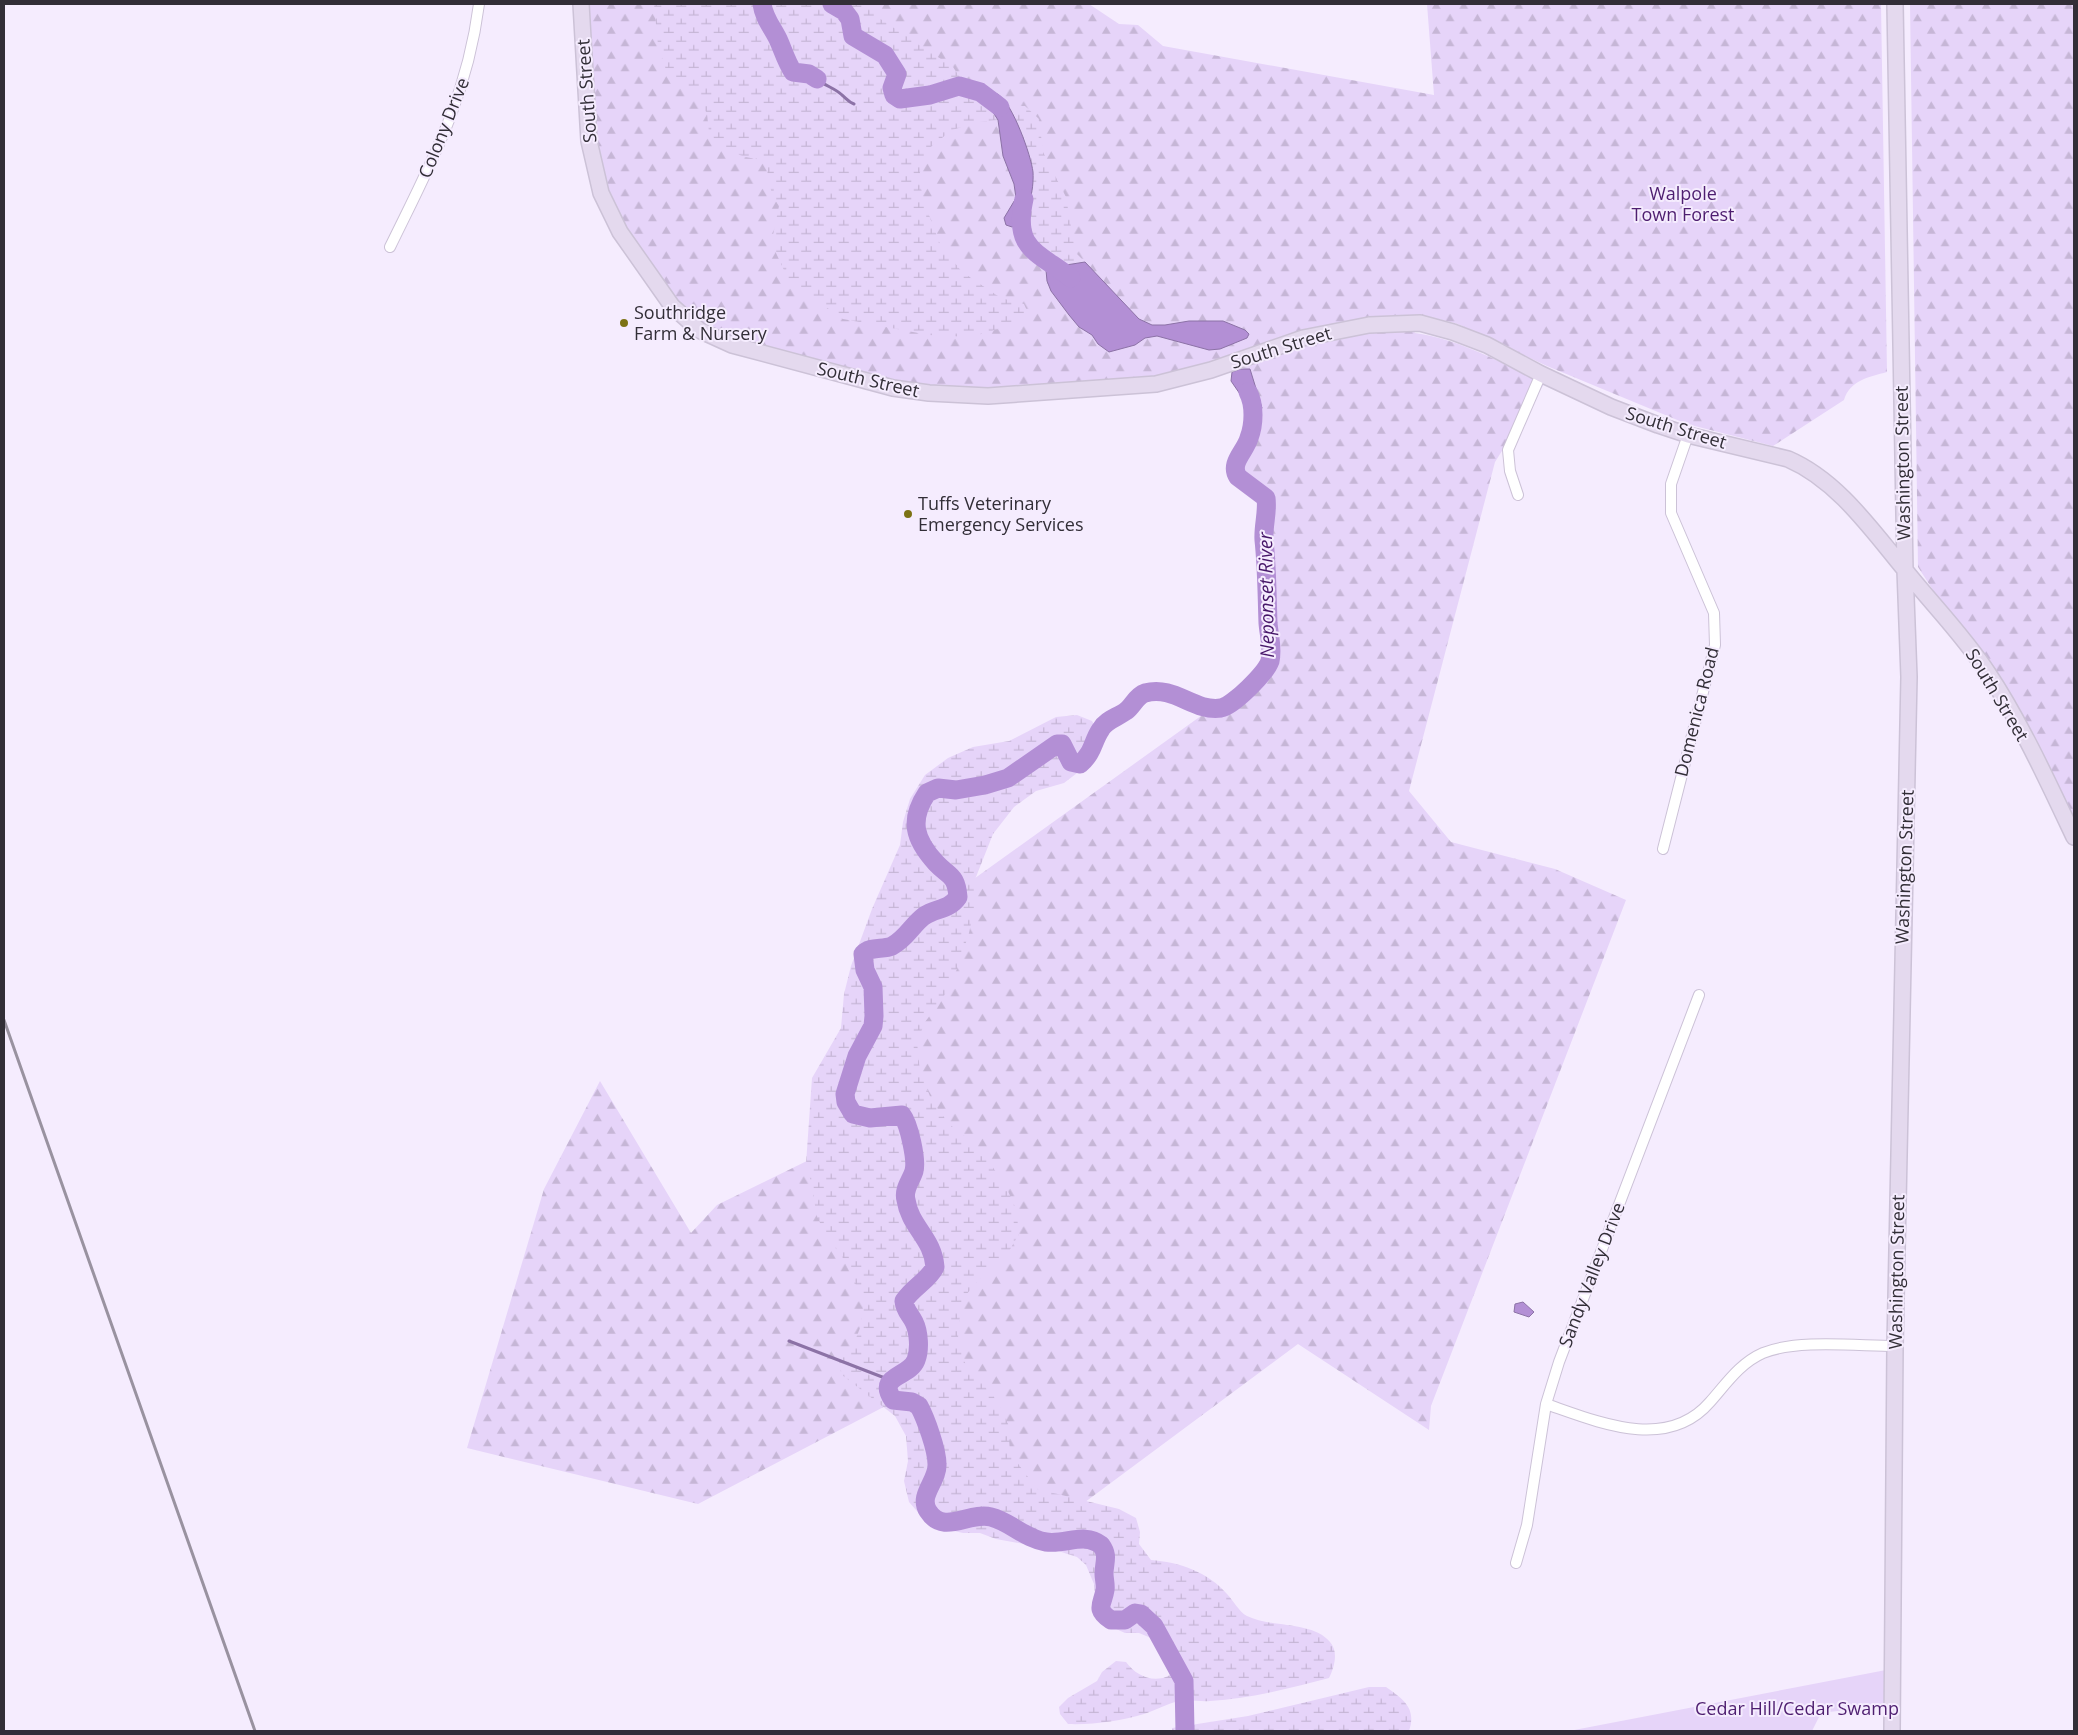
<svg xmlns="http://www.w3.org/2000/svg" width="2078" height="1735" font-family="'Open Sans',sans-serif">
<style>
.green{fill:#e6d4f9}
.forest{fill:url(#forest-firs)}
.wetland{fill:url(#wetland-marsh)}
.water{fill:#b38fd5;stroke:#8c72a6}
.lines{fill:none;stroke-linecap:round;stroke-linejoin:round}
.stream{stroke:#8c72a6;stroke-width:3}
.river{stroke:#b38fd5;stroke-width:19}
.street-casing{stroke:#ccc2d7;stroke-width:12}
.secondary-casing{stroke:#ccc2d7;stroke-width:18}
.street{stroke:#fff;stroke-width:10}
.secondary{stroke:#e4d9ee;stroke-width:15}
.rail{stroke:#9992a0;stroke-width:3}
.poi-dot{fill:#7c7214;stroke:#f5ecfe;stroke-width:2}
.labels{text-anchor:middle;stroke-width:4;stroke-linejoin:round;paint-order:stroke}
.street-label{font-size:18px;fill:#322e37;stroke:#f5ecfe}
.park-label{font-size:18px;fill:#4e1e70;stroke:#f5ecfe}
.poi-label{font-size:18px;fill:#322e37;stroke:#f5ecfe;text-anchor:start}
.water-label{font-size:19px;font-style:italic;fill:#461668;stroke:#f5ecfe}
</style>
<defs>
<pattern id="forest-firs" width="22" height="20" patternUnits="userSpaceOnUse" patternTransform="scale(1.25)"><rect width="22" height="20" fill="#e6d4f9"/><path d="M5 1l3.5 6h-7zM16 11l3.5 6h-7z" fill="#c6b6d6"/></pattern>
<pattern id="wetland-marsh" width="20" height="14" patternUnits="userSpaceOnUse" patternTransform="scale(1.25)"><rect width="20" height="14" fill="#e6d4f9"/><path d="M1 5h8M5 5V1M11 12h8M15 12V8" fill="none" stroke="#c6b6d6"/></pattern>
</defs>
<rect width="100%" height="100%" fill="#f5ecfe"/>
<path class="green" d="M1886 1670 1895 1704 1821 1713 1812 1731H1569Z"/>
<path class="forest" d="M581 4H1089L1119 24 1138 25 1163 46 1434 95 1427 4H1881L1887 372C1869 377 1850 380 1844 400L1773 446 1687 424 1547 366 1458 324 1434 318 1404 316 1415 333C1462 340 1502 363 1544 384L1495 462 1409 791 1451 842 1555 869 1626 900 1431 1406 1429 1430 1298 1344 1073 1511 929 1468 920 1388 698 1504 467 1448 544 1189 600 1081 691 1233 717 1205 872 1129 957 891 1212 708 1224 707 1232 702 1260 677 1269 663 1271 651 1264 538 1266 498C1258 489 1242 485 1237 474 1230 462 1245 450 1249 439 1260 412 1242 387 1234 362L1194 375 949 395 732 345 685 319 601 193Z
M1910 4H2074V837L1974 653 1918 567Z"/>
<path class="wetland" d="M654 4H871L879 18 953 67 967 88 980 92 998 120 979 122 952 130 928 149 918 178 927 210 940 244 962 272 1001 298 1024 304 1028 313 1009 326 971 337 929 335 843 319 789 281 776 253 773 235 779 206 772 195 766 165 762 160 745 157 721 148 709 132 707 114 700 99 668 76 658 45Z
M1008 106H1025L1039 119 1043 152 1066 197 1074 245 1076 253 1085 262 1066 265 1056 261 1029 240 1025 232 1024 220 1032 187Z
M1077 715 1092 721 1100 735 1097 745 1081 770 1064 783 1036 791 1014 807 993 834 974 882 975 905 969 933 958 967 943 998 925 1022 917 1042 920 1072 932 1101 949 1124 972 1142 992 1166 1007 1189 1016 1209 1019 1234 1005 1258 984 1274 965 1296 960 1314 958 1338 965 1363 998 1402 1008 1423 1010 1453 1037 1489 1119 1509 1136 1518 1140 1532 1139 1544 1151 1560C1179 1562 1208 1572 1227 1594 1233 1600 1239 1612 1247 1616 1271 1628 1313 1621 1330 1642 1339 1652 1334 1668 1329 1678 1291 1688 1249 1699 1210 1701 1200 1702 1189 1699 1179 1701 1166 1704 1156 1710 1144 1714 1121 1721 1092 1725 1068 1724L1060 1714 1059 1707 1068 1698 1097 1681 1102 1672 1116 1661 1126 1662C1136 1676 1154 1684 1170 1675L1161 1652 1151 1638 1139 1633H1125L1105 1624 1096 1610 1094 1584 1086 1565 1077 1557 1052 1549 996 1539 980 1533H963L937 1527 923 1518 909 1502 904 1481 908 1461 906 1436 895 1416 842 1375 839 1361 853 1346 860 1328 864 1302 843 1258 825 1234 816 1214 813 1189 806 1164 812 1078 841 1028 844 994 851 966 872 909 900 845 903 822 910 799 925 775 948 758 973 747 1009 741 1056 717Z
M1369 1687H1386C1403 1699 1417 1708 1409 1731H1172V1728L1248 1716Z"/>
<path class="water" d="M980 92C987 92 993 91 999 95 1013 105 1031 155 1033 172 1034 190 1029 217 1012 227L1006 225 1004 218 1016 198 1014 184 1003 156 998 120Z
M1056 261 1066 265 1085 262 1139 319 1152 325H1165L1189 321H1223L1245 330 1249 334 1247 338 1220 349 1209 350 1157 336 1145 338 1135 345 1109 352 1098 344 1092 335 1079 327 1069 315 1051 291 1047 281 1046 270Z
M1240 369H1250L1262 408 1257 415 1247 417 1242 397 1231 381 1232 372Z
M1523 1302 1534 1312 1529 1317 1514 1312 1515 1304Z"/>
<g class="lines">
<path class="stream" d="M817 79C825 86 835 88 842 95 847 99 848 102 854 104
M789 1341 890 1380"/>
<path class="river" d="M762 4C764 18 772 27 778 39 783 50 786 61 793 72L809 74 817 79
M832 4 844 11 850 19 853 36 885 55 897 74 892 88 894 95 900 99 930 95 959 86 980 92 1000 107
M1024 199C1013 249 1036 251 1071 278
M1185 1731 1184 1681 1154 1626 1141 1614 1135 1613 1125 1620H1111C1094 1609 1103 1604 1105 1590 1106 1585 1104 1579 1104 1574 1104 1562 1109 1556 1101 1545 1084 1532 1066 1545 1046 1542 1025 1539 1011 1522 991 1517 969 1511 944 1536 928 1511 918 1495 938 1481 937 1464 937 1450 926 1419 919 1406L912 1402 893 1400C876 1375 909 1378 916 1360 920 1350 919 1332 914 1322 910 1314 905 1311 904 1301 913 1287 928 1281 935 1267 933 1238 910 1227 906 1200 903 1189 911 1181 914 1171 917 1160 909 1124 902 1115L870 1118 853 1114 846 1102 845 1094 857 1056 873 1026 874 1016 873 987 865 970 863 954C870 946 883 950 892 946 906 939 912 925 924 916 936 908 949 910 958 897 956 874 949 877 936 863 914 839 909 820 927 793L938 788 956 790 985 785 1008 778 1057 744H1062L1071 762 1080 764C1094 752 1092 742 1101 729 1106 720 1118 717 1126 711 1133 706 1136 696 1145 693 1175 685 1193 712 1221 708 1233 706 1266 673 1270 661 1273 648 1269 636 1268 623 1267 595 1267 568 1264 540 1263 526 1268 512 1266 498L1238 477C1229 463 1245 452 1249 438 1254 425 1255 405 1248 392"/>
<g class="street-casing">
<path id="street" d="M390 247C431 163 467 98 479 4
M1518 495 1510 471 1508 450 1541 374
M1663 849 1715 645 1714 613 1671 513V484L1688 435
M1546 1404C1598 1422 1667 1452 1710 1402 1726 1384 1740 1363 1763 1353 1797 1339 1857 1346 1895 1346
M1516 1563 1527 1525 1546 1404 1559 1362 1699 995"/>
</g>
<g class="secondary-casing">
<path id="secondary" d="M581 4 589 141 601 193 620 232 672 306 699 330 732 345 893 388 929 393 988 396 1156 384 1211 370 1303 338 1369 325 1420 323 1453 332 1487 345 1541 374 1611 407 1658 425 1688 435 1788 459C1837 480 1871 529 1905 570 1932 604 1964 636 1988 673 2020 721 2049 784 2074 837
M1892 1731 1895 1346 1909 677 1905 570 1895 4"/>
</g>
<use href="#street" class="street"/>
<use href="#secondary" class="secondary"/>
<path class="rail" d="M4 1020 255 1731"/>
</g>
<g class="poi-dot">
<circle cx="624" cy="323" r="5"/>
<circle cx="908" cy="514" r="5"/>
</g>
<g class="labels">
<g class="street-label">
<text transform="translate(587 91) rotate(-94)" y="6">South Street</text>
<text transform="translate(444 128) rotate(-68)" y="6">Colony Drive</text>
<text transform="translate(1281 348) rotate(-17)" y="6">South Street</text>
<text transform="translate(868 380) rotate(13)" y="6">South Street</text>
<text transform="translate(1676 428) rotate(17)" y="6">South Street</text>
<text transform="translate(1903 463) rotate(-91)" y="6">Washington Street</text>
<text transform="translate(1997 695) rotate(59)" y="6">South Street</text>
<text transform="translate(1697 712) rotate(-76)" y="6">Domenica Road</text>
<text transform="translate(1905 867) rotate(-88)" y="6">Washington Street</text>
<text transform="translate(1897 1272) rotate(-89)" y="6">Washington Street</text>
<text transform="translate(1592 1275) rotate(-69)" y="6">Sandy Valley Drive</text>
</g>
<g class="park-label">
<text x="1683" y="200">Walpole<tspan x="1683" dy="21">Town Forest</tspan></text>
<text x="1797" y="1715">Cedar Hill/Cedar Swamp</text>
</g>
<g class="poi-label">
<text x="634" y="319">Southridge<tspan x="634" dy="21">Farm &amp; Nursery</tspan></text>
<text x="918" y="510">Tuffs Veterinary<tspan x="918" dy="21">Emergency Services</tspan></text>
</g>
<g class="water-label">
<text transform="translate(1266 595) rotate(-91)" y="7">Neponset River</text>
</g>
</g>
<rect width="2078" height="1735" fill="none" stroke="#322e37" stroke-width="10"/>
</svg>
